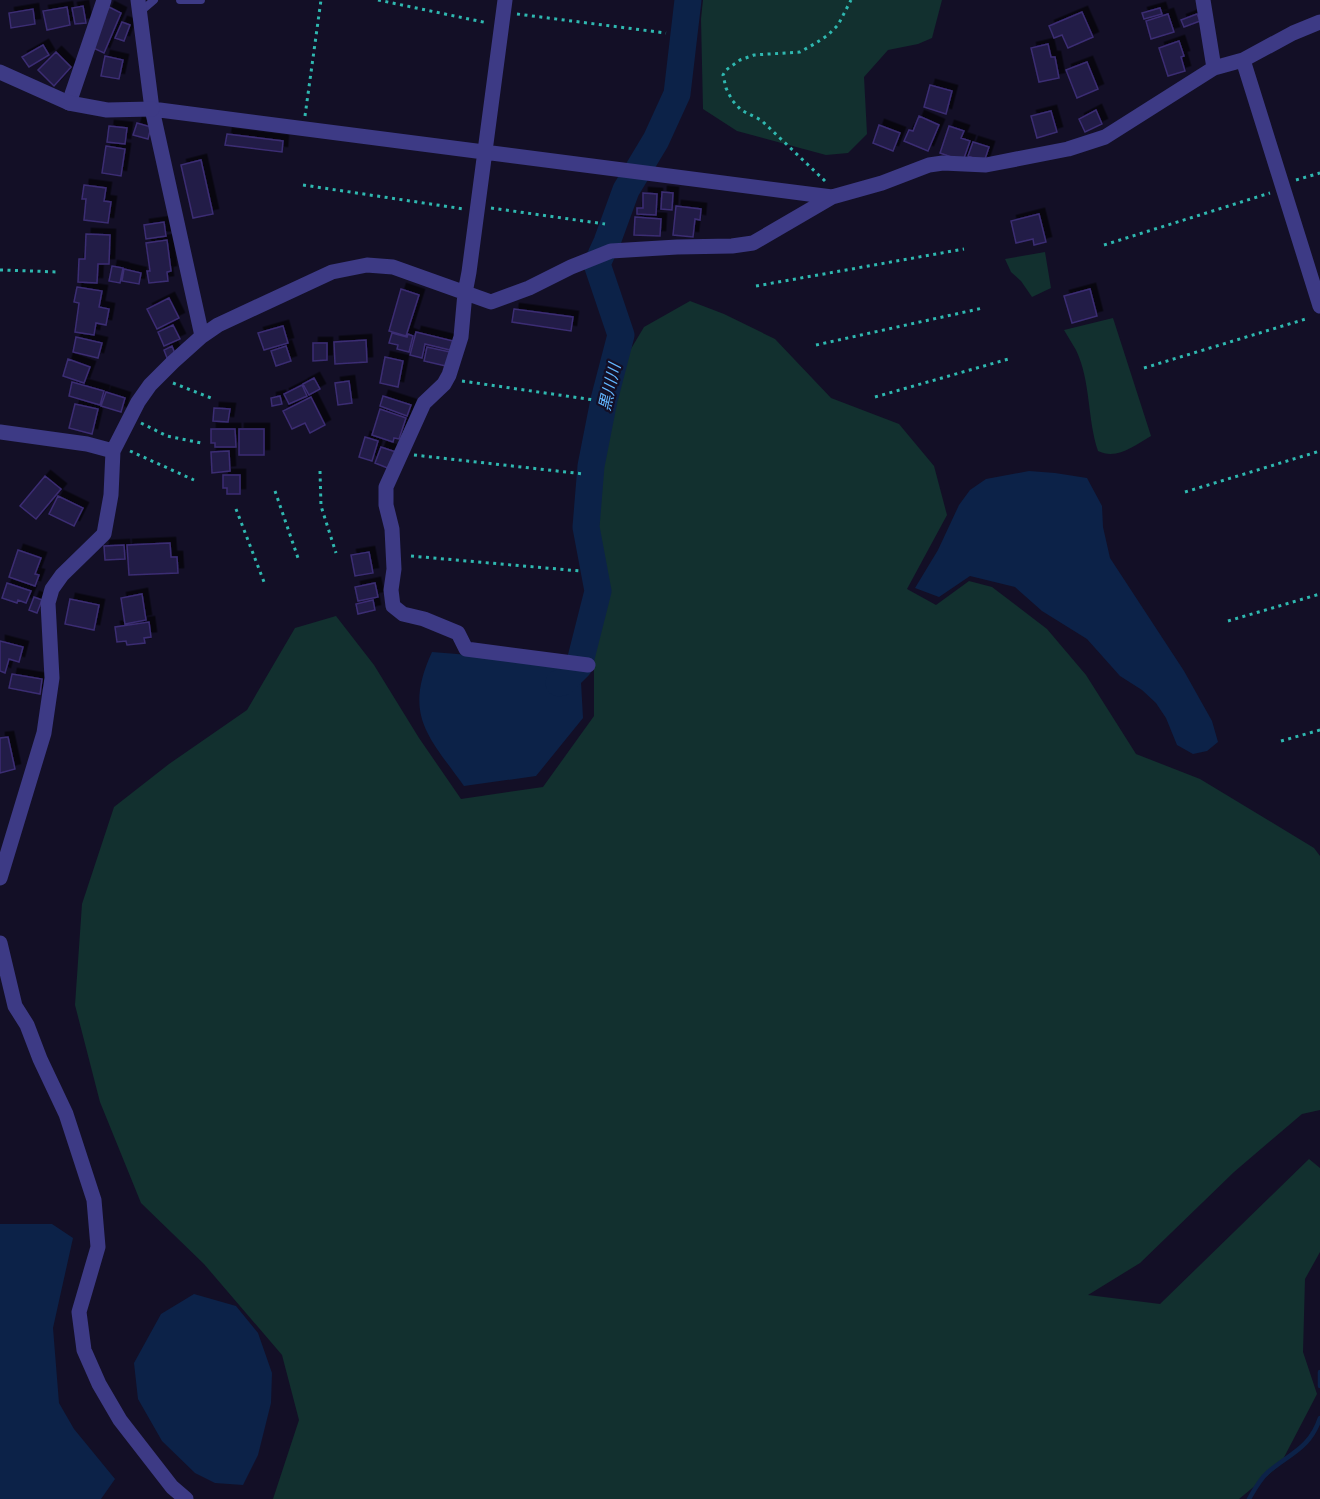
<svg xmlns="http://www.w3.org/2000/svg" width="1320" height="1499" font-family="'DejaVu Sans','Noto Sans JP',sans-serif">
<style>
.green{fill:#12302f}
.water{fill:#0c2248}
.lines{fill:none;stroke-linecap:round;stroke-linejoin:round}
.stream{stroke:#0c2248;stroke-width:4.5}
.river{stroke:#0c2248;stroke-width:27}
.building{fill:#241b47;stroke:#3b2d73;stroke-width:1.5;filter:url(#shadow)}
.path{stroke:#2fb8b0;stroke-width:3;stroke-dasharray:3 4.5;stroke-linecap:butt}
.service{stroke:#3d3a85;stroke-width:8}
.minor{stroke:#3d3a85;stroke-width:15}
.tertiary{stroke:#3d3a85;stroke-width:15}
.labels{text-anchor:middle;stroke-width:4.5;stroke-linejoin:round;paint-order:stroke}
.water-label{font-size:16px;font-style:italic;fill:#62b6ff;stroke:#130f26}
</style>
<defs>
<filter id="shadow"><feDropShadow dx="5.5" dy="-5.5" stdDeviation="0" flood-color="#0009"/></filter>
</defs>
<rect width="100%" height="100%" fill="#130f26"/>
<path class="green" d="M703 0H942L932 38 918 44 888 50 864 77 867 134 848 153 826 155 737 131 703 109 701 19Z
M1045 252 1051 288 1032 297 1021 281 1011 272 1005 259Z
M690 301 724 314 775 339 831 398 899 424 934 466 947 515 907 589 936 605 969 581 992 587 1047 629 1086 675 1136 754 1200 779 1314 848 1320 856V1110L1302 1114 1234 1172 1140 1263 1088 1295 1160 1304 1309 1159 1320 1168V1252L1305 1279 1303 1352 1317 1394 1280 1465 1239 1499H273L299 1420 282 1355 204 1264 141 1203 100 1102 75 1005 82 904 114 807 169 764 247 710 295 628 336 616 374 665 419 738 461 799 543 787 594 716V649L608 596 593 535 602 453 616 374 644 327Z
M1113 318 1151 436C1134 446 1117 460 1098 451 1087 418 1091 381 1076 350 1072 343 1068 337 1064 330Z"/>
<path class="water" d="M1029 471 1055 473 1087 478 1102 506 1103 527 1110 558 1184 671 1212 721 1218 742 1207 751 1193 754 1177 745 1166 718 1156 703 1142 690 1120 676 1087 639 1042 611 1015 587 970 576 939 597 915 588 938 550 959 505 970 490 986 479Z
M432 652 580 664 583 718 536 776 464 786C428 736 403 715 432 652Z
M0 1224H52L73 1238 53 1328 59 1403 74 1429 115 1479 101 1499H0Z
M194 1294 236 1306 258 1333 272 1373 271 1403 258 1455 243 1485 215 1483 195 1473 162 1441 138 1399 134 1363 161 1314Z"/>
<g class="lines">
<path class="stream" d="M1320 1372V1386
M1249 1499C1254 1490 1260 1479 1268 1472 1291 1453 1310 1448 1320 1418"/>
<path class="river" d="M559 683 563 682 579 666 598 591 586 527 591 466 604 400 621 335 597 264 607 242 626 190 656 140 677 94 688 0"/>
</g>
<path class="building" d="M83 6 86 23 75 24 72 8Z
M67 7 70 25 47 30 43 11Z
M109 7 121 13 104 53 91 47Z
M1160 8 1162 14 1144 19 1142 13Z
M33 9 35 24 11 28 9 13Z
M1082 12 1093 37 1068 48 1062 35 1054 38 1049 26Z
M1168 14 1174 32 1151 39 1146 21Z
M1197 14 1200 21 1184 27 1181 20Z
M122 22 130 25 124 41 115 38Z
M1179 41 1184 56 1181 57 1185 71 1168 76 1159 48Z
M1048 44 1051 57H1055L1059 78 1039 82 1031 48Z
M43 45 49 55 29 67 22 57Z
M56 52 71 67 54 86 38 70Z
M105 56 123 60 119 79 101 76Z
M1087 62 1098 89 1077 98 1066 70Z
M930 85 952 91 946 114 924 107Z
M1096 110 1102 124 1085 132 1079 119Z
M1051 111 1057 132 1037 138 1031 116Z
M919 116 939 125 928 151 904 141 909 130 913 131Z
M137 123 151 127 148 139 133 135Z
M879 125 900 133 893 151 873 143Z
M109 126 127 128 125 144 107 142Z
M949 126 964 131 961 138 970 141 963 161 940 153Z
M227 134 283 141 282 152 225 145Z
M973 142 989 147 984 162 968 156Z
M106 146 125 149 121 176 102 173Z
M201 160 213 214 193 218 181 165Z
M84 185 106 188 104 201 111 202 108 223 84 220 86 199H82Z
M662 192 673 193 672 210 661 209Z
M643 193 657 194 656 215 637 214V208H643Z
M676 206 701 209 700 220 695 219 693 237 673 235Z
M1039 214 1046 242 1034 245 1033 239 1016 243 1011 221Z
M635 217 661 219 660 236 634 235Z
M164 222 166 236 146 239 144 225Z
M86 234 110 235 109 264H98L97 283 78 282 79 259H85Z
M167 240 171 271 167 272 168 281 149 283 147 271H150L146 243Z
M112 266 123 268 120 283 109 281Z
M124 269 141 273 139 284 122 281Z
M77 287 102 291 99 307 109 309 106 325 96 323 94 335 75 332 79 303 74 302Z
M401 289 419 295 406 336 389 331Z
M1090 289 1097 316 1072 323 1064 296Z
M169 298 179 318 157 329 147 309Z
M514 309 573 317 571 331 512 322Z
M173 325 180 339 164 346 158 332Z
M283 326 288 343 264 350 258 333Z
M416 332 453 341 450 350 425 344 422 358 410 355Z
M392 333 407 337 408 334 413 336 409 352 397 349 398 345 389 343Z
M76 337 102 343 98 358 73 352Z
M366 340 367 362 335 364 334 342Z
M313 343H327V360L313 361Z
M172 346 175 354 167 358 164 350Z
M286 346 291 361 276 366 271 351Z
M427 347 450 352 446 366 424 361Z
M385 357 403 361 398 387 380 383Z
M68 359 90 367 84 383 63 376Z
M314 378 320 389 309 395 303 384Z
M349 381 352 403 338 405 335 383Z
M72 382 104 391 100 405 69 396Z
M302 385 307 396 289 404 284 394Z
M106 392 125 398 121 412 101 406Z
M280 396 282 404 272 406 271 398Z
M383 396 411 405 407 416 380 406Z
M311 397 325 425 310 433 305 423 292 429 283 411Z
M75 404 98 409 92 434 69 428Z
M214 408 230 409 228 422 213 421Z
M380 409 406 418 399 439 394 438 393 442 372 435Z
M211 429H235L236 447H215V443H211Z
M239 429H264V455H239Z
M365 437 378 441 372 461 359 457Z
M381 447 396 452 390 469 375 463Z
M229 451 230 471 212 473 211 452Z
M223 475H240V494H227V488H223Z
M45 476 61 489 36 519 20 506Z
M58 496 83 508 74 526 49 514Z
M170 543 171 557H177L178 573 129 575 127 545Z
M124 545 125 559 105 560 104 546Z
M18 550 41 558 35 574 39 575 35 586 9 577Z
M369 552 373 573 355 576 351 555Z
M7 583 31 591 26 603 18 600 17 603 2 598Z
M375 583 378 597 358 601 355 587Z
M142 594 146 620 125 624 121 598Z
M34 597 42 600 37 613 29 610Z
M70 599 99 605 94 630 65 624Z
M373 600 375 610 358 614 356 604Z
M149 622 151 637 144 638 145 643 127 645 126 641 117 642 115 627Z
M0 641 23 647 19 662 9 659 5 673 0 671Z
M12 674 42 679 40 694 9 688Z
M8 737 15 769 0 773V738Z"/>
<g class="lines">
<path class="path" d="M378 0 488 23
M517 14 666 33
M305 116 321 0
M1296 180 1320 173
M825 181 761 120 741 110 732 100 726 88 723 75 726 70 740 60 754 55 800 52 816 43 828 35 838 25 851 0
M303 185 464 209
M491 208 605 224
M1104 245 1270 193
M0 270 59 272
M756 286 964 249
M816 345 983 308
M1144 368 1309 318
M462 381 594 400
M173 383 211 398
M875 397 1012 358
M141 423 167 436 201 443
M130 451 194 480
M414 455 584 474
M320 471 321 506 336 553
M275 491 298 558
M1185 492 1320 451
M236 509 264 582
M411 556 580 571
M1228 621 1320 594
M1281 741 1320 730"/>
<path class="service" d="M180 0H201
M140 12 154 0"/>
<path class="minor" d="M138 0 152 109 202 336
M505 0 469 272 465 293 461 337 449 375 444 384 424 403 386 487V505L392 529 394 569 391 590 393 606 403 614 424 619 458 633 466 649 588 665
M1203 0 1214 68
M1243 60 1320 306
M69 103 104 0
M152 109 832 197
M0 432 87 444 113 451
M0 878 44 733 52 678 48 603 52 589 62 575 104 534 111 495 113 451 138 402 150 385 173 362 202 336 218 325 332 272 367 265 393 267 491 302 529 288 571 267 611 251 677 247 732 246 753 243 832 197 882 183 929 165 943 163 986 165 1068 149 1105 137 1214 68 1243 60 1293 33 1320 22
M0 943 15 1006 27 1025 40 1059 66 1114 94 1200 98 1247 79 1312 84 1350 99 1384 120 1420 172 1487 186 1499"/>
<path class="tertiary" d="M0 72 69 103 107 110 152 109"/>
</g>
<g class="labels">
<g class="water-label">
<text transform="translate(609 387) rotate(-77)" y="6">黒川川</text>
</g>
</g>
</svg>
